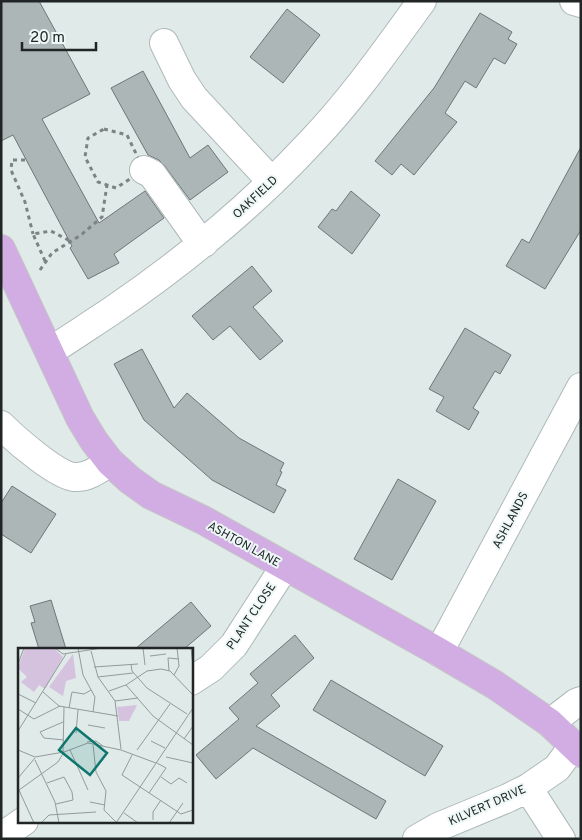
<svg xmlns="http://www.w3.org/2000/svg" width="582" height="840" font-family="Overpass,sans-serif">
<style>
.building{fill:#acb6b6;stroke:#6e7776}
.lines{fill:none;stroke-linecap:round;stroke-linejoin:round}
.minor-casing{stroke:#afb9b9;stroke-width:30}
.major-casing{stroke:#c5c6c6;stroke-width:30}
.path{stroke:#7c8483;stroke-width:3;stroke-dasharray:4 4;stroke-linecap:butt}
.minor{stroke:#fff;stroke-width:28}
.major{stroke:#d1ade3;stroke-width:28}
.labels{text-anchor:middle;stroke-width:4;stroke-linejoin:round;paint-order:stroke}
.street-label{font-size:12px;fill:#212525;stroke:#ecf7f6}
.inset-road{fill:none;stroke:#939b9b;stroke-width:1}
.view{fill:#0f766e;fill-opacity:0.15;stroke:#0f766e;stroke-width:2.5}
.inset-edge{fill:none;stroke:#212525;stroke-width:2.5}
</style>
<rect width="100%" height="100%" fill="#dfeae9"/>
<path class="building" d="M1 1H39L90 94 42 119 99 223 145 191 164 218 114 254 119 263 88 279 70 248 72 246 13 135 1 141Z
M287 9 320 35 283 83 250 57Z
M480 13 512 32 508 39 517 44 505 64 494 58 476 88 465 81 445 113 457 122 414 175 401 164 392 175 375 161 434 88Z
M143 71 190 158 208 145 228 172 190 200 164 165 159 160 148 155 111 88Z
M581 147V230L545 289 506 266 522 239 529 243Z
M351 191 380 215 352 254 318 227 332 209 336 211Z
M252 266 272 291 253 307 283 341 260 360 230 326 213 340 192 316Z
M465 328 511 355 500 374 495 371 473 408 479 412 469 430 436 411 444 397 429 389Z
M142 349 174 408 187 393 239 438 284 463 280 471 282 472 276 485 286 490 274 513 212 480 144 420 114 364Z
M398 479 436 501 392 580 354 559Z
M12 486 56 514 31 553 1 534V503Z
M51 600 66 649H39L31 623 35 622 30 606Z
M191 602 211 626 184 649H135Z
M295 635 314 658 271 695 280 706 256 726 386 801 376 819 253 748 216 779 196 755 239 719 229 708 258 683 250 674Z
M331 680 443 746 425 776 313 710Z"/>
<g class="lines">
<g class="minor-casing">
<path id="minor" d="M574 1 581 3
M164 43 182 80 194 98 272 182
M144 170 152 174 194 233 204 243
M50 351C70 339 90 325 110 312 185 261 250 208 312 141 353 98 387 49 422 1
M1 425C15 439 56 475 74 477 88 478 99 469 110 462
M439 652 581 387
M191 681 211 668 234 645 285 566
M550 723 576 703 581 701
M528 788 561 839
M1 837 24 821
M417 839 438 827 508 798 528 788 557 768 574 745"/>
</g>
<g class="major-casing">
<path id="major" d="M1 249 80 418 94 441 110 462 130 480 151 495 203 520 439 652 495 685 550 723 581 753"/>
</g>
<path class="path" d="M104 129 127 135 144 170 116 188 98 182 85 157 88 138Z
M25 160H12L11 170 25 202 33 234
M45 261 33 234 51 231 70 241
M40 270 52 253 81 235 102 217 107 185"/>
<use href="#minor" class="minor"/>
<use href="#major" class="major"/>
</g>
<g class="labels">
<g class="street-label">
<text transform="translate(255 197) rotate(-43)" y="4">OAKFIELD</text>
<text transform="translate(510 520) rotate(-62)" y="4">ASHLANDS</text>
<text transform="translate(244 544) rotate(29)" y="4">ASHTON LANE</text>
<text transform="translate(251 616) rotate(-56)" y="4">PLANT CLOSE</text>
<text transform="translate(487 805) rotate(-24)" y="4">KILVERT DRIVE</text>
</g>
</g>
<g transform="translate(18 648)">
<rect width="175" height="175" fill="#dfeae9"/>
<path d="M7 0H36L45 9 27 41 21 37 16 44 3 34 9 29 0 20ZM55 6 58 30 48 33 45 48 31 39ZM119 57 111 73H101L99 59Z" fill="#d4c2df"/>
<path class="inset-road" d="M37 0 45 6 84 0M60 0 65 27 77 49 75 64M125 0 127 17M173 0 175 18M73 3 80 29 97 53 103 101M132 8 148 6M0 16 6 0M113 16 114 23 129 40 169 66M76 19 120 16M151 23 150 10 161 11M156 27 161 18 159 0M80 29 115 25M108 37 135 68 175 97M91 43 108 37 129 23 143 21 152 23 175 47M25 44 41 58 100 68M0 46 18 55M97 53 120 50M51 60 54 44 66 46 73 42M0 61 16 71 42 58M45 74 22 84 26 90 46 92M70 77 87 80M0 83 48 6M58 85 60 62M166 91 175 78M133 93 147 100M69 94 78 93 85 98M75 97 78 124 88 143 86 162 98 174M0 102 17 109 46 104 70 95 103 102 138 115M52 102 70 142M119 102 152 56M45 105 46 59M114 107 104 127 163 166 175 162M148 109 175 115M17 112 37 154 41 175M143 129 153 136 161 130 169 135M0 130 17 110M29 135 46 129 54 144 55 152 38 156M0 140 16 175M1 142 40 114 46 104M131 145 148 120 139 115M72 154 87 157M106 165 120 175M135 172V164L143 152M23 175 31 167 78 164M98 175 175 60M151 175 165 155"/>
<path class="view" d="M58 80 89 105 72 127 41 102Z"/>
<rect width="175" height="175" class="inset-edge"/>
</g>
<rect width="582" height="840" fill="none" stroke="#212525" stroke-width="5"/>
<path d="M22 42v8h74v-8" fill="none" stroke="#212525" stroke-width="2.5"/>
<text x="30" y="42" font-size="15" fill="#212525" stroke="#ecf7f6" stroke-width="4" paint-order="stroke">20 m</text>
</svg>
